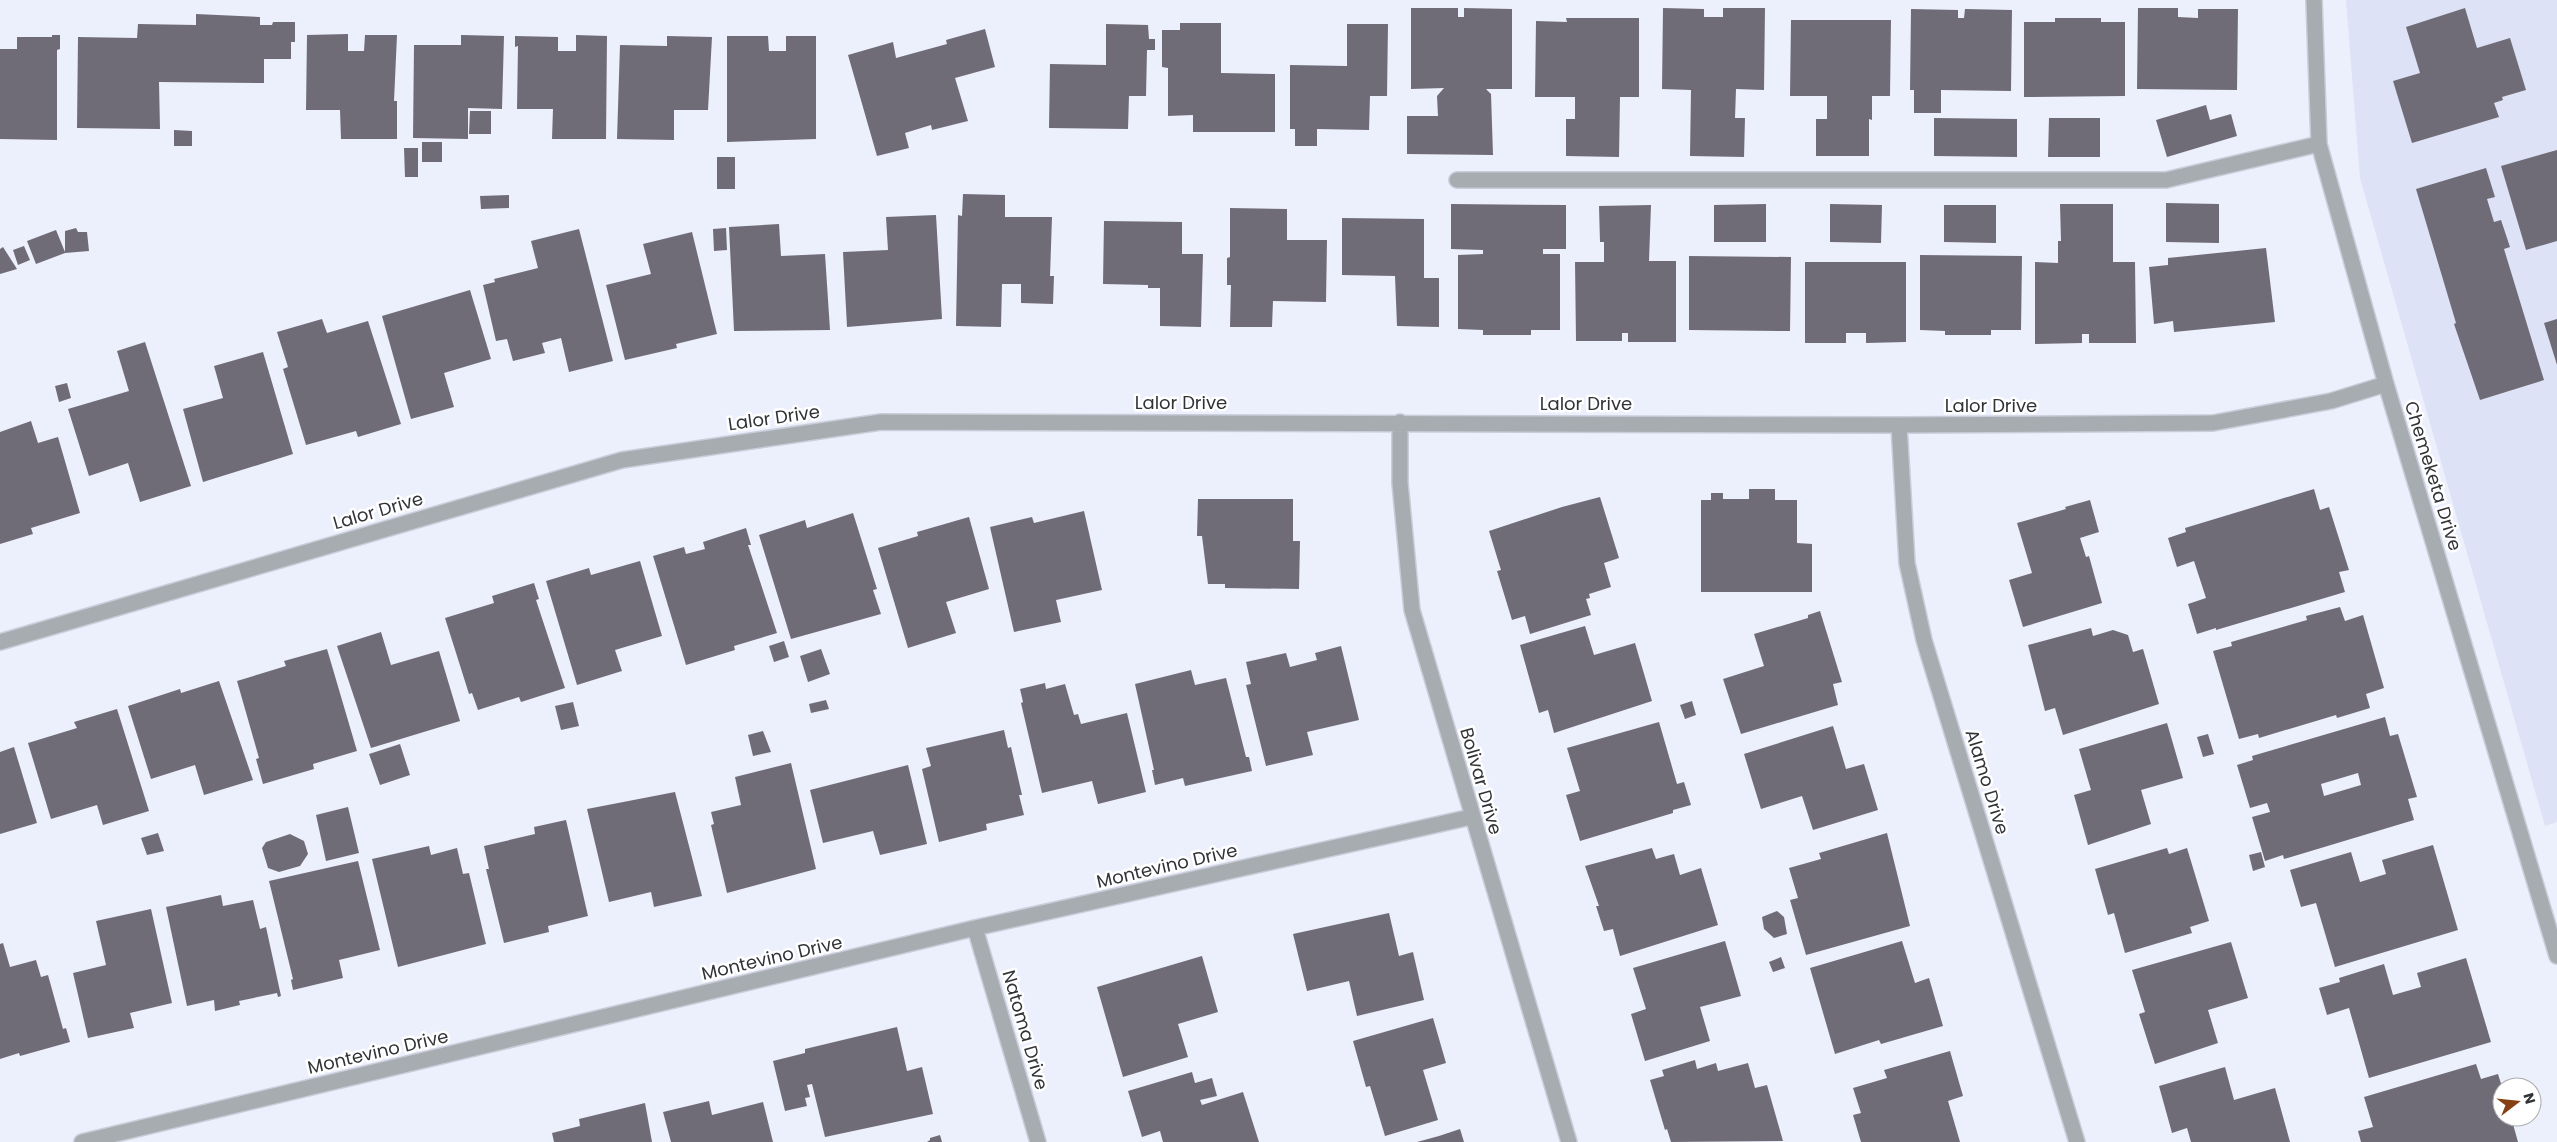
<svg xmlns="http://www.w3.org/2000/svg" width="2557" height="1142" font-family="Poppins,sans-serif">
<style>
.built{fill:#dde2f6}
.building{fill:#706c77;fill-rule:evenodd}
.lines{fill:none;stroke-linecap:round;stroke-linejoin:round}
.minor-casing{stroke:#cacdd9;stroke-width:18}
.minor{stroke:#a7acb0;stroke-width:15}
.labels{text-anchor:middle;stroke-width:5;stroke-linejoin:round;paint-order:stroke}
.street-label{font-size:18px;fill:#313337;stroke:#fff}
</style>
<rect width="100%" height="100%" fill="#eceffc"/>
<path class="built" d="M2346 0H2557V822L2545 826 2360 178Z"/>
<path class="building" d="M1411 8H1458V17H1464V8L1512 9V89H1486L1491 94 1493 155 1407 154V116H1438L1437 96 1444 88 1411 89Z
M1663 8 1704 9V17H1723V8H1765L1764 90 1736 89 1735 118H1745L1744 157 1690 156 1691 90 1662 89Z
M2138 8H2178V17L2198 18V9H2238L2237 90 2137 89Z
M2465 8 2477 48 2510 38 2526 90 2502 97 2503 100 2494 103 2499 117 2412 143 2393 81 2420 73 2406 27Z
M1911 9 1958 10V18H1964L1965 9 2012 10 2011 91 1941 90V113H1914V90H1910Z
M196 14 260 17V25H272L273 22H295V42H291V59H264V83L159 82 160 129 77 128 78 37 137 38 138 24 196 25Z
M1566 18H1639V97H1620L1619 157 1566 156V119H1575V97H1535L1536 21 1567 22Z
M2055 18H2101V22H2125V96L2024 97V22H2055Z
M1791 20H1891L1890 96H1872V120L1869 119V156H1816V119H1827V96H1790Z
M1180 23H1221V73L1275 74V132H1193V115L1168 116V68L1162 67V30H1180Z
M1106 24 1148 25 1149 39H1155V50H1147L1146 96H1129L1128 129 1049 128 1050 64 1106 65Z
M1347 24H1388L1387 96H1370L1369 130 1317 129V146H1295V129H1290V65L1347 66Z
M985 29 995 67 955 78 968 121 932 130 931 125 905 133 909 148 877 156 848 55 893 42 896 58 947 44 946 40Z
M348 34V51H364L365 35H397L394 101H397V139H341L340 110H306L307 35Z
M52 35H60V49L57 50V140L0 139V49H17V37H52Z
M461 35 504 36 502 109 468 108V139L413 138 414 45H461Z
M576 35 607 36 606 139H552L553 109H517L518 46 515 47V36L558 37V51H576Z
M667 36 712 37 708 110H674V140L617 139 620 45 667 46Z
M727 36H768L769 51H786V36H816V139L727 142Z
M2206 105 2210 120 2231 114 2237 136 2167 157 2156 120Z
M470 111H491V134H469Z
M1934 118 2017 119V157L1934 156Z
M2049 118H2100V157H2048Z
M174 130 192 131V146H174Z
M422 142H442V162H422Z
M404 148H418V177H405Z
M2557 150V241L2526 250 2501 166Z
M717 157H735V189H717Z
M2486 168 2495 197 2487 199 2494 222 2501 220 2510 247 2504 249 2544 380 2480 400 2454 324 2456 323 2416 189Z
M963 194 1005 195V217H1052L1050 276H1054L1053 304 1021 303V284H1002L1001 327 956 326 958 215 962 216Z
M509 195V208L481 209 480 196Z
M2166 203 2219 204V243L2166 242Z
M1451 204 1566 205V249H1543V254H1560V330H1531V335H1483V330L1458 329V255L1483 254V250L1451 249Z
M1766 204V242H1714V205Z
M1830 204 1882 205 1881 243 1830 242Z
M2060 204H2113V262H2135L2136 343H2089V334H2082V343L2035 344V262L2058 263V241H2061Z
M1651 205 1649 261H1676V342H1628V333H1622V341H1576L1575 262H1604V242H1600L1599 206Z
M1944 205H1996V243L1944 242Z
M1230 208 1287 209V240H1327L1326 302 1273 301 1272 327H1230L1231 285H1227V258L1230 257Z
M936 215 942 319 847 327 843 252 888 250 886 217Z
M1342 218 1424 219V278H1439V327L1397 326 1395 276 1342 275Z
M1104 221 1182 222V254H1203L1201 327 1160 326V288H1148V285L1103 284Z
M779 224 781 256 825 254 830 330 734 331 729 227Z
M76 228 78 232H87L89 251 65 253 36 264 27 241 56 230 65 252V231Z
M726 228 727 250 714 251 713 229Z
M579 229 613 361 569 372 561 338 542 343 545 353 513 361 507 339 496 341 483 285 495 282 494 279 538 268 531 241Z
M692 232 717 334 676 344 677 348 625 360 606 285 651 274 643 244Z
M24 246 30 260 18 265 13 250Z
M3 247 17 269 0 274V249Z
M2266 248 2275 322 2174 332 2173 321 2154 324 2149 267 2168 265V258Z
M1920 255 2022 256 2021 330H1991V335H1945V331L1920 330Z
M1689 256 1791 257 1790 331 1689 330Z
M1805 262H1906V342L1866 343V333H1846V343H1805Z
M470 290 491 359 444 373 454 407 411 419 382 316Z
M322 319 327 333 368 321 401 424 358 437 356 431 306 445 283 369 288 367 277 332Z
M2557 319V365L2544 323Z
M145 342 191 486 140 502 128 463 89 476 68 409 129 391 117 351Z
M263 352 293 454 203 482 183 409 223 398 214 366Z
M67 383 71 398 59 402 55 386Z
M31 421 38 443 58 437 80 513 31 528 33 534 0 544V432Z
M1749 489H1775V500H1797V543L1812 544V592H1701V500H1711V493H1723V499H1749Z
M2314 489 2320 510 2329 507 2349 570 2339 572 2345 592 2216 630V628L2197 634 2188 604 2206 598 2194 561 2177 567 2168 538 2186 532 2185 528Z
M1600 497 1619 558 1604 563 1611 587 1589 594 1590 598 1586 599 1591 615 1530 634 1525 616 1512 620 1497 571 1501 570 1489 531 1562 507Z
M1198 499H1293V541H1300L1299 589 1225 588V584H1208L1202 536H1197Z
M2090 500 2099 532 2080 538 2086 557 2089 556 2102 603 2023 627 2009 580 2032 573 2017 523 2066 509 2065 507Z
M1084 511 1102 590 1056 600 1061 622 1014 632 990 527 1032 517 1034 523Z
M853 513 877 589 873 590 881 614 791 639 759 535 805 520 807 528Z
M969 517 989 589 946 602 956 633 908 648 878 548 918 536 917 532Z
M746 528 751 545H748L777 633 734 646 735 650 686 665 653 556 684 547 686 554 705 549 703 542Z
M640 561 662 636 615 650 622 671 577 685 546 581 589 568 591 575Z
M534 583 539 599 536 600 565 688 521 702 519 697 478 710 472 693 469 694 445 618 494 603 492 596Z
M2340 607 2345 621 2363 615 2384 688 2366 694 2370 708 2337 718 2336 715 2259 738 2258 734 2239 739 2213 651 2232 646 2231 642 2307 620 2306 616Z
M1820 611 1842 682 1833 684 1838 705 1741 734 1723 679 1764 666 1754 634 1808 618V615Z
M1585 626 1594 655 1635 643 1652 701 1554 733 1548 710 1539 713 1520 645Z
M2091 628 2093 636 2113 630 2128 635 2133 652 2143 649 2159 704 2063 735 2055 708 2045 711 2028 645Z
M381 632 391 665 439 651 460 721 371 748 337 646Z
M784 641 789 657 774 662 769 646Z
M1341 646 1359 720 1307 732 1313 755 1266 766 1246 685 1251 684 1246 662 1286 653 1290 667 1317 660 1315 653Z
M327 649 357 751 313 764 314 769 263 784 256 759 259 758 237 681 286 666 284 661Z
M821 649 830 674 808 682 800 656Z
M1191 670 1195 685 1226 678 1246 757H1249L1252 771 1185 786 1183 778 1155 785 1152 770H1154L1135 684Z
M219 681 253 780 204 795 195 765 151 779 128 706 180 689 181 693Z
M1045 683 1046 689 1065 684 1074 715 1078 714 1081 724 1127 713 1146 792 1098 804 1092 781 1042 793 1021 703 1023 702 1020 689Z
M826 700 829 709 811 713 809 704Z
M1692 701 1696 715 1685 719 1680 705Z
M573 702 579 726 561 730 555 706Z
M117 709 149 811 103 825 97 805 51 819 28 743 77 728 74 722Z
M2385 717 2390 736 2398 734 2417 797 2408 799 2414 820 2284 859 2283 855 2265 861 2252 817 2270 812 2267 803 2250 808 2237 765 2253 760 2252 756ZM2358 773 2361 785 2324 796 2321 784Z
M1659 722 1677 784 1684 782 1691 805 1673 810V813L1580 841 1566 795 1580 791 1567 748Z
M2167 723 2183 778 2141 790 2151 824 2088 845 2074 795 2091 790 2079 749Z
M1833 726 1846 769 1864 764 1878 810 1813 830 1802 796 1761 809 1744 754Z
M1004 730 1008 748 1011 747 1022 795H1019L1024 815 986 824 987 830 939 842 922 769 931 766 926 748Z
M763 731 771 752 753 756 748 735Z
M2208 734 2214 754 2203 757 2197 737Z
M400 744 410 775 380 785 369 754Z
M14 747 37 823 0 834V752Z
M791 763 816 869 727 893 711 825 714 824 711 812 741 805 735 777Z
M908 765 927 844 880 855 873 831 823 843 810 790Z
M675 792 702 896 654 907 651 892 609 902 587 809Z
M348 807 359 853 326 861 316 815Z
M566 820 588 916 548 926 549 932 504 943 486 869H489L484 846 535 834 534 827Z
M158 833 164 851 147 855 141 838Z
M1887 833 1910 926 1806 955 1790 900 1798 898 1789 868 1821 859 1819 853Z
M290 834 304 841 308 854 300 866 279 872 268 868 262 848 266 842Z
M2433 845 2458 930 2335 967 2316 903 2301 907 2290 870 2351 852 2360 882 2386 874 2382 860Z
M429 846 431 855 457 848 463 874 469 873 486 944 398 967 372 859Z
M1652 848 1656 859 1674 854 1680 875 1701 868 1718 925 1620 956 1613 929 1604 931 1596 906H1599L1585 866Z
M2167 848 2169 854 2187 848 2209 921 2190 927 2192 933 2125 953 2114 913 2108 915 2095 869Z
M2261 852 2265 867 2253 871 2249 855Z
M358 861 380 950 339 960 343 978 293 990 291 980 293 979 269 881Z
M221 895 223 906 253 900 260 929 266 927 281 996 278 997 277 993 239 1001 240 1005 215 1011 214 1000 187 1006 166 907Z
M151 909 172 1003 130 1013 134 1028 88 1038 73 973 106 965 96 921Z
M1777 911 1784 917 1787 934 1774 938 1764 929 1762 917Z
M1389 913 1399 956 1413 952 1424 1000 1357 1016 1349 981 1307 991 1293 934Z
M1725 941 1741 996 1700 1007 1710 1041 1645 1061 1631 1014 1646 1009 1633 968Z
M1902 941 1915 983 1929 978 1943 1026 1881 1044 1879 1040 1835 1054 1810 968Z
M2231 942 2248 998 2208 1010 2218 1043 2155 1064 2139 1014 2145 1012 2132 970Z
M3 943 10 967 36 960 41 977 48 975 63 1029 66 1028 70 1042 20 1056 19 1053 0 1059V944Z
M1202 956 1218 1012 1178 1024 1188 1057 1123 1077 1097 987Z
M1781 957 1785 968 1773 972 1769 962Z
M2466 958 2491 1042 2369 1078 2349 1008 2327 1015 2319 988 2340 982 2339 978 2384 964 2393 995 2421 987 2417 973Z
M1433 1018 1446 1063 1423 1070 1438 1120 1385 1136 1370 1086 1366 1087 1353 1041Z
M897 1027 907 1071 922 1067 933 1114 825 1137 812 1084 807 1085 810 1097 805 1098 807 1106 785 1111 773 1061 805 1053V1049Z
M1950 1051 1963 1096 1948 1101 1960 1142H1861L1853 1115 1861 1113 1853 1088 1887 1078 1884 1070Z
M1695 1060 1697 1069 1716 1063 1718 1071 1748 1063 1755 1088 1767 1085 1783 1141 1671 1142 1667 1129 1665 1130 1650 1080 1664 1076 1662 1070Z
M2476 1064 2481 1079 2498 1074 2502 1087V1117H2511L2518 1142H2361L2358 1131 2373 1127 2364 1097Z
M2225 1067 2234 1100 2275 1088 2290 1142H2191L2187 1128 2172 1133 2159 1086Z
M1192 1072 1195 1083 1212 1078 1217 1096 1200 1100 1202 1105 1243 1092 1259 1142H1163L1160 1131 1142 1137 1128 1091Z
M709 1101 712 1115 763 1102 773 1142H671L663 1112Z
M645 1103 652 1142H554L552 1133 580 1126 579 1119Z
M1460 1129 1464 1142H1417L1439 1136Z
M940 1135 942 1142H927L930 1140V1138Z"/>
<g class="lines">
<g class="minor-casing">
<path id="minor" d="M2314 0 2319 144 2386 384 2557 956
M1457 180H2166L2319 144
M1400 422V483L1412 610 1569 1142
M1899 425 1907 563 1924 640 2077 1142
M0 642 622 460 881 422 1899 425 2213 423 2331 401 2386 384
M975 928 1038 1142
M82 1142 975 928 1471 817"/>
</g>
<use href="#minor" class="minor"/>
</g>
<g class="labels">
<g class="street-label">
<text x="1181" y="409">Lalor Drive</text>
<text x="1586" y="410">Lalor Drive</text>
<text x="1991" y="412">Lalor Drive</text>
<text transform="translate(774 418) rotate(-8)" y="6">Lalor Drive</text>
<text transform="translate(2433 476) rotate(73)" y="6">Chemeketa Drive</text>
<text transform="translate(378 511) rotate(-16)" y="6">Lalor Drive</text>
<text transform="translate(1481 781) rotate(74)" y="6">Bolivar Drive</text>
<text transform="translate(1987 782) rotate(73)" y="6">Alamo Drive</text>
<text transform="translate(1167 866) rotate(-13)" y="6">Montevino Drive</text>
<text transform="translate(772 958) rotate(-13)" y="6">Montevino Drive</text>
<text transform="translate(1025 1030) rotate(74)" y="6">Natoma Drive</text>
<text transform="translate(378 1052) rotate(-13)" y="6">Montevino Drive</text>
</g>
</g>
<g transform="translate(2517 1102) rotate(74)"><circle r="24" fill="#ffffff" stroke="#adadaf"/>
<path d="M0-4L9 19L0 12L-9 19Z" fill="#854113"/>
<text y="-8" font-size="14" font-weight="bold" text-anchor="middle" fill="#313337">N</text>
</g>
</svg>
